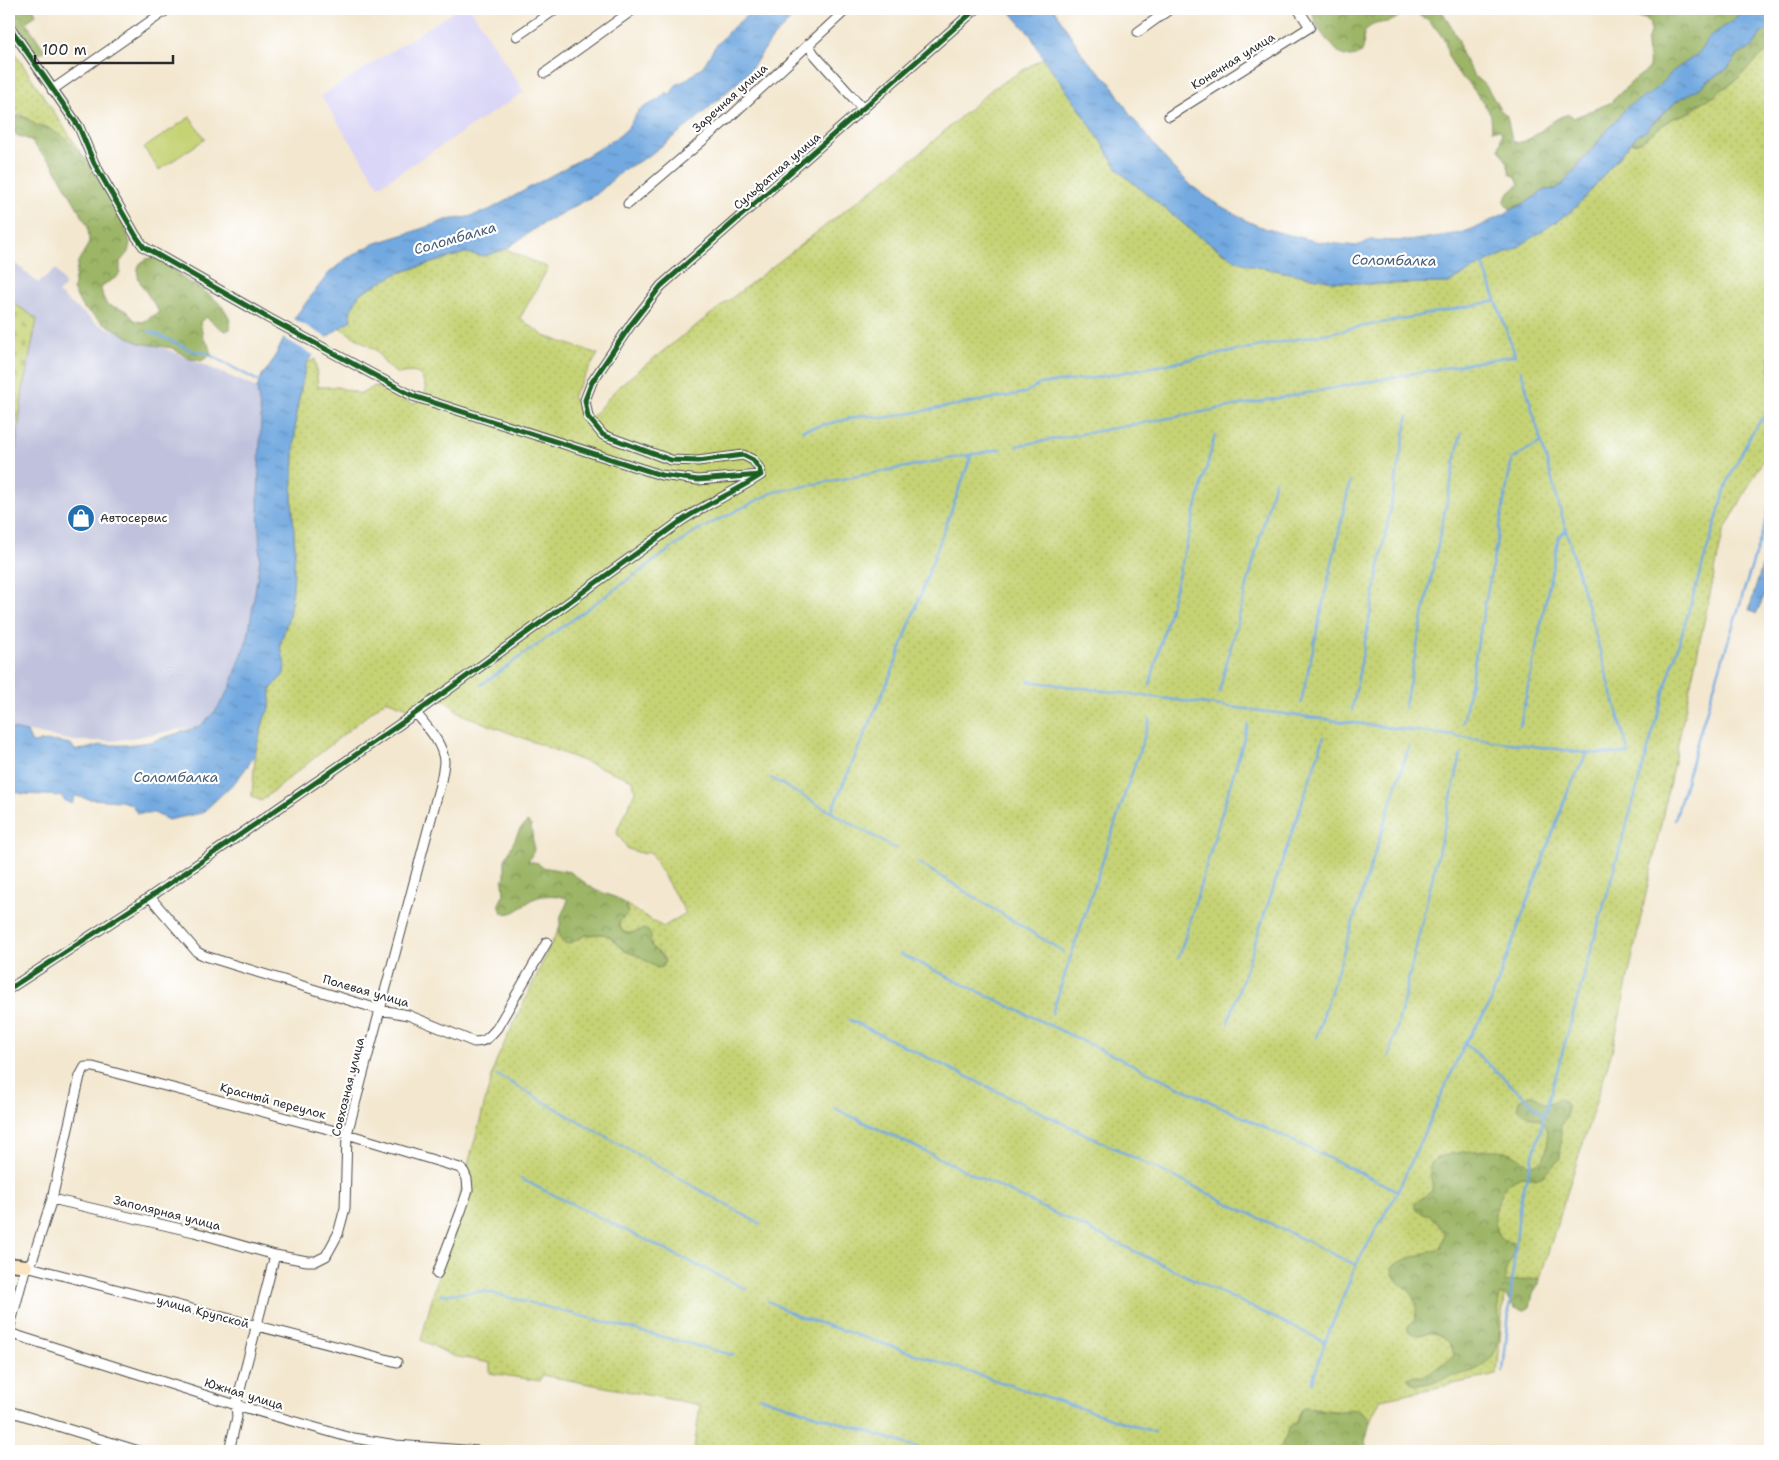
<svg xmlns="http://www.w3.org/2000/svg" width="1779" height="1460" font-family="'Shantell Sans',sans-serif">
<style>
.built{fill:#dad6f7}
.industrial{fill:#c0c2dd}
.grass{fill:url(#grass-dots);stroke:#787f50}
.forest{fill:url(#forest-crowns);stroke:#647048}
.cemetery{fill:url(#cemetery-stones);stroke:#787f50}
.park{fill:#c6d375;stroke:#787f50}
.water{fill:url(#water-ripples);stroke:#4e6a86}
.pier{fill:#f3e7cf}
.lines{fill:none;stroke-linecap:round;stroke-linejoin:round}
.stream{stroke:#72a9e0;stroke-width:2.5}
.street-casing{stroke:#494744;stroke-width:11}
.secondary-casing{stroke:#494744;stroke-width:15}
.street{stroke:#fff;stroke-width:9}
.secondary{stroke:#fbe6c4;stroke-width:12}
.cycleway-casing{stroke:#fff;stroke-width:8}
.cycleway{stroke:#1b5e20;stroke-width:5}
.labels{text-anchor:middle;stroke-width:4.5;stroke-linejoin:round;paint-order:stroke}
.street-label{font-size:12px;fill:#2b2b2b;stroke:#fff}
.poi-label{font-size:12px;fill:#2b2b2b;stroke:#fff;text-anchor:start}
.water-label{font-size:14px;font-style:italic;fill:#475d73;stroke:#fff}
</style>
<defs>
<pattern id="grass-dots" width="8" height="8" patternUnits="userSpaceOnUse" patternTransform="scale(1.25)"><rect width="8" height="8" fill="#c6d375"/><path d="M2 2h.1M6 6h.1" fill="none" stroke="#aab565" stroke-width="1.8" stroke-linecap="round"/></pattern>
<pattern id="forest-crowns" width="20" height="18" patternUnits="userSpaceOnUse" patternTransform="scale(1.25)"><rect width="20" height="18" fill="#9cb566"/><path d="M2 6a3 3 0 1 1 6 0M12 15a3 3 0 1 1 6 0" fill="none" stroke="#7f9354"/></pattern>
<pattern id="cemetery-stones" width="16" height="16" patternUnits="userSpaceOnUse" patternTransform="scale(1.25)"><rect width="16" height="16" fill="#c6d375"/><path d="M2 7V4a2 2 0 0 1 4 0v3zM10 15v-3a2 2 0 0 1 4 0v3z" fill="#aab565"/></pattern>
<pattern id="water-ripples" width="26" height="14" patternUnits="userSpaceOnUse" patternTransform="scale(1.25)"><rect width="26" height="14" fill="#72a9e0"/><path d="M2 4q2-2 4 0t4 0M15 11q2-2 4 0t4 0" fill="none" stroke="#5e8ab6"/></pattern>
</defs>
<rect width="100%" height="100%" fill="#fff"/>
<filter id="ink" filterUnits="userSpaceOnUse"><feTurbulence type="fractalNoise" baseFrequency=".02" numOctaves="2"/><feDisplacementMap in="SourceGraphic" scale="10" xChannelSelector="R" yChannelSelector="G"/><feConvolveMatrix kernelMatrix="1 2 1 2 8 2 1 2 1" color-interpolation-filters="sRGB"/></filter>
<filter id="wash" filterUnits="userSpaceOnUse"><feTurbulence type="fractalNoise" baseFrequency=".0096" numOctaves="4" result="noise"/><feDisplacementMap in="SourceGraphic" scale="20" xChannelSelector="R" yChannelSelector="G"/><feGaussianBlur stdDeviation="1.12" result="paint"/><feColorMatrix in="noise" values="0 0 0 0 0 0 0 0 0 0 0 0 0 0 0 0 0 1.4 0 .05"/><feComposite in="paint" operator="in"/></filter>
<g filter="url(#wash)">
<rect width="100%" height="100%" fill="#f3e7cf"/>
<path class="built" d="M458 9H471L524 92 379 186 321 96Z"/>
<path class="industrial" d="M9 258 38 283 56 269 66 286 58 293 97 324 171 351 257 388 261 417 258 498 260 560 248 637 230 688 217 709 200 726 113 741H74L9 728V505L23 389 37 319 9 299Z"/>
<path class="grass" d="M9 44 83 156 65 138 46 127 37 126 9 106Z
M1770 50V447L1723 533 1613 1048 1540 1278 1505 1283 1497 1375 1381 1399 1370 1422C1362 1405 1348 1412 1335 1411 1326 1411 1319 1409 1311 1407L1299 1414 1296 1423 1291 1426 1279 1451H694L700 1405 542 1375 540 1381 490 1373V1363L453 1356 421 1340 496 1061 558 930 561 940 565 943H570L586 935 603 934 609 936 625 951 639 956 657 968 665 961 662 955 652 948 650 942 638 931C629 937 620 933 619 922L628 913 625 904 663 927 686 913 649 851 644 854 628 849 617 833 618 828 635 792 633 780 463 715 434 693 413 710 386 700 261 801 252 796 256 746 265 716 270 708 271 689 284 674 285 664 280 645 289 616 293 588 295 549 292 498 296 414 306 364 315 359 318 387H337L361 394 375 386 413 404 426 396C425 374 419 369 398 374L387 366 377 351 340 328 351 320 350 312 359 294 398 273 465 253 484 256 506 249 548 268 520 318 544 336 598 354 572 397 592 417 619 386 667 348 921 152 992 89 1043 58 1082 112 1120 172 1196 234 1223 253 1268 269 1333 281 1366 284 1449 283 1569 213 1581 202 1624 151 1627 145 1633 141 1635 144 1640 142 1671 119 1691 112 1703 101 1715 96 1721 90 1736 80 1761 56Z"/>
<path class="forest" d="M9 9H34L36 15 26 22 45 51 38 54C23 46 24 26 9 19Z
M1310 9H1403C1395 28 1381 18 1368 28 1359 35 1367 45 1361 53 1358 55 1354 57 1350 57 1340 56 1337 51 1332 45 1329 42 1326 40 1324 36 1317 28 1315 18 1310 9Z
M1418 9H1441L1459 41 1461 53 1474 76 1487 87 1499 108 1507 116 1512 140 1517 143C1538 140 1549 117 1570 114L1573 118 1610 103 1636 78 1648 70C1652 58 1646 52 1647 42 1648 38 1650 35 1650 31 1652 13 1634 19 1623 17L1620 9H1770V11L1609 128 1562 185 1555 189 1545 190 1527 202 1510 209 1504 202 1508 194 1519 184 1516 177 1510 174 1507 162 1499 149 1502 133 1499 130H1492L1491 116 1487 108 1468 82 1459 75 1448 56 1445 41 1438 31 1426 18H1423L1419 15Z
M1770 30V50L1761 56 1736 80 1721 90 1715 96 1698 104 1688 113 1671 119 1640 142 1633 143 1636 135 1658 119 1677 101 1691 93 1727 69 1738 55 1753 47 1761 33Z
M17 115 28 119 37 126 46 127 65 138 86 159 123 220 130 243 128 252 120 262V273L117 277 103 285 101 289 103 297 107 305 125 310 136 321 143 322 159 312C155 304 138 282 138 276 137 272 138 264 142 262 158 249 175 272 187 281 192 285 198 286 203 290 216 300 232 311 230 329L226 331 220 328 206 317 200 322 203 338 208 344 211 355 201 361 197 360 190 359 172 348 139 343 102 322 82 307 73 289 78 262 89 243 88 226 52 163 44 156 30 140 16 135 13 129 12 119Z
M527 822 531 825 534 850 528 862H533L538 863 542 867 570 872 595 890 617 898 625 904 628 913 619 922C620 938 633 933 643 929L648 931 651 936C648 949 659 951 665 961L662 967 657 968 639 956 625 951 609 936 603 934 586 935 570 943 565 944 561 940 558 930C561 925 560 921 561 916 563 910 567 906 568 899 558 894 539 894 530 901 521 907 514 916 502 913L499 904 504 894 503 881 505 876V860L520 829Z
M1528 1095H1534L1544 1103 1549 1104 1559 1098 1564 1101 1567 1106V1115L1561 1125 1560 1159 1543 1176 1538 1178 1521 1176 1506 1184C1497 1206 1488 1217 1502 1239L1512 1243C1518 1255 1510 1259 1506 1270 1505 1274 1505 1278 1505 1282L1540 1278 1539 1284 1533 1294 1530 1307 1524 1311 1515 1308 1505 1295H1500C1496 1308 1501 1323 1499 1337 1494 1371 1469 1372 1442 1379 1432 1382 1425 1385 1415 1385L1408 1377C1414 1375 1418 1377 1424 1376 1427 1376 1452 1358 1454 1356 1453 1344 1442 1332 1430 1333 1426 1333 1422 1335 1419 1335 1415 1335 1411 1333 1408 1331V1326L1415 1319C1423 1284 1392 1291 1392 1267 1400 1261 1411 1257 1422 1254 1429 1251 1435 1252 1441 1248L1445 1233 1429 1214H1423L1415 1208V1203L1432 1191C1434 1181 1425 1170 1433 1161 1440 1152 1493 1148 1505 1151 1514 1153 1523 1161 1531 1166 1536 1164 1542 1161 1544 1157 1549 1148 1549 1128 1542 1122 1536 1117 1526 1117 1521 1111 1517 1108 1518 1105 1519 1100Z
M1306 1407 1337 1412 1353 1409 1358 1410 1363 1413 1367 1416 1370 1422 1365 1442 1368 1451H1279L1291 1425 1296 1423 1301 1410Z"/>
<path class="cemetery" d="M9 300 37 319 23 389 9 505Z"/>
<path class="park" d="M190 117 205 139 159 170 144 148Z"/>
<path class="water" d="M754 9H801L772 39 748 73 693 122 647 157 623 170 597 194 540 225 506 249 484 256 465 253 398 273 359 294 350 312 351 320 327 337 306 364 296 414 292 498 295 549 293 588 289 616 280 645 285 664 284 674 271 689 270 708 265 716 254 757 238 779 202 813 168 820 154 813H137L131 804 121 801 89 799 75 796 72 804 65 801 61 796 23 794 9 790V728L27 732 32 743C46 740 57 741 71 744L75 750 85 749 100 745H127L150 742 200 726 217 709 230 688 248 637 260 560 258 498 261 417 257 388 262 375 270 366 295 317 329 273 346 259 373 244 415 231 446 220 468 217 489 210 590 154 619 136 627 129 639 110 658 100 666 92 670 95 676 85 686 80 704 65 714 48 729 31Z
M1008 9H1054L1085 58 1110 82 1131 116 1172 167 1192 186 1212 201 1247 221 1261 227 1285 234 1320 242 1357 246 1371 240 1408 241 1461 233 1480 226 1527 202 1545 190 1555 189 1562 185 1628 106 1653 92 1673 71 1698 54 1710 36 1731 22 1745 9H1770V30L1761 33 1753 47 1738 55 1727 69 1709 80 1700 88 1677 101 1650 125 1645 132 1638 134 1581 202 1569 213 1517 248 1481 265 1449 283 1366 284 1333 281 1252 266 1237 261 1196 234 1120 172 1082 112 1043 58 1031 36Z
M1769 559 1770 583 1756 614 1749 610 1762 566Z"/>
<path class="pier" d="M292 318 329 339 315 356 282 337Z"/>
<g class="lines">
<path class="stream" d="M149 331 193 351 206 353 260 382
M802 430 865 415 883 418 1025 393 1040 384 1094 378 1496 301
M1016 446 1515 355 1482 261
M1028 681 1587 753 1629 754 1521 370
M481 685 696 531 774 492 1001 449
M1150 685 1215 435
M1219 692 1275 480
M1301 703 1350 482
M1404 709 1461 433
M1352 710 1408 416
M1463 723 1512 459 1541 442
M1520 726 1559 536 1566 530
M771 778 896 849
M831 812 894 667 972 454
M1675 820 1702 725 1767 517 1770 499
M917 862 1064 952
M900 954 1398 1191
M1179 957 1248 725
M1052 1013 1150 719
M850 1020 1356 1265
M1228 1023 1324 737
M1316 1038 1409 746
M1465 1043 1544 1115
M1389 1056 1399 1020 1461 755
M497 1075 760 1224
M834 1108 1325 1342
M521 1179 746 1289
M440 1295 484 1291 733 1355
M768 1301 795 1315 1154 1432
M1503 1372 1520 1202 1665 689 1728 481 1751 434 1770 407
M1312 1382 1325 1342 1356 1265 1398 1191 1465 1043 1489 1006 1568 791 1587 753
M760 1397 928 1451"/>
</g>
</g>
<g filter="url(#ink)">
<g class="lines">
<g class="street-casing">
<path id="street" d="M9 26 79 127 94 163 136 236 144 247 270 319 413 396 661 475 698 480 760 475
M1138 32 1170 9
M517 36 556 9
M808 44 814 54 863 109
M545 73 634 9
M52 90 168 9
M1169 116 1310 27 1298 9
M628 204 729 118 847 9
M150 897 197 952 205 956 381 1010 408 1015 474 1042C486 1042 489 1037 497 1028L547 942
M9 989 150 897 416 713 681 521C706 504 735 492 761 475L759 468 753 460 743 455 698 461 671 460 603 435 588 417 585 400 592 382 632 323 661 286 976 9
M52 1199 194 1232 275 1255
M26 1266 397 1362
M9 1330 26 1266 32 1261 52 1199 80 1076 85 1067H93L347 1134 460 1168 464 1172 467 1179 468 1190 461 1211 437 1274
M9 1333 236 1405 348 1437 396 1445 478 1451
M9 1411 139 1451
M229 1451 237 1417 236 1405 275 1255 307 1261H316L326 1256 338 1234 345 1208 347 1134 441 781C442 775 444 767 444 761 443 743 426 726 416 713"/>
</g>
<g class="secondary-casing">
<path id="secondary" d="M9 1264 26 1266"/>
</g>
<use href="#street" class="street"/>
<use href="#secondary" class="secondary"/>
<g class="cycleway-casing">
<path id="cycleway" d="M9 26 79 127 94 163 136 236 144 247 270 319 413 396 661 475 698 480 760 475
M9 989 150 897 416 713 681 521C706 504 735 492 761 475L759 468 753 460 743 455 698 461 671 460 603 435 588 417 585 400 592 382 632 323 661 286 976 9"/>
</g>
<use href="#cycleway" class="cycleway"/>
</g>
</g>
<defs>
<g id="shop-disc" transform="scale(1.4375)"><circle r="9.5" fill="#1f6fb2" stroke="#fff"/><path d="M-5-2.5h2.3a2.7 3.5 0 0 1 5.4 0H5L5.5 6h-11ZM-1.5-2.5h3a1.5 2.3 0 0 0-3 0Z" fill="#fff"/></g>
</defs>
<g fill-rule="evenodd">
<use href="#shop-disc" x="81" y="518"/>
</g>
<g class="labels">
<g class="street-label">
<text transform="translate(1233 61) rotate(-32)" y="4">Конечная улица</text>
<text transform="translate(730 98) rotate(-42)" y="4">Заречная улица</text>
<text transform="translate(777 171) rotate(-41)" y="4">Сульфатная улица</text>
<text transform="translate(366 991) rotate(16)" y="4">Полевая улица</text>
<text transform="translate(348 1087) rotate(-76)" y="4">Совхозная улица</text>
<text transform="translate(273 1101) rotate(15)" y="4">Красный переулок</text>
<text transform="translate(167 1213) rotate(14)" y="4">Заполярная улица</text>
<text transform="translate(203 1312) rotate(15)" y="4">улица Крупской</text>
<text transform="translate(244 1394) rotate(17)" y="4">Южная улица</text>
</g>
<g class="poi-label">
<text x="100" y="522">Автосервис</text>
</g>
<g class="water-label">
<text transform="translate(455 238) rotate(-16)" y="5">Соломбалка</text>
<text transform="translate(1394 260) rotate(1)" y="5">Соломбалка</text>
<text x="176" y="782">Соломбалка</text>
</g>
</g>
<rect width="1779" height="1460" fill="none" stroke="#fff" stroke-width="30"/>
<path d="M35 55v8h138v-8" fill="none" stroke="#2b2b2b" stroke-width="2.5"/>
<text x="42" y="55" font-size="15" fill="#2b2b2b" stroke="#ffffff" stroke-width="4" paint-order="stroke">100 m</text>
</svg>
